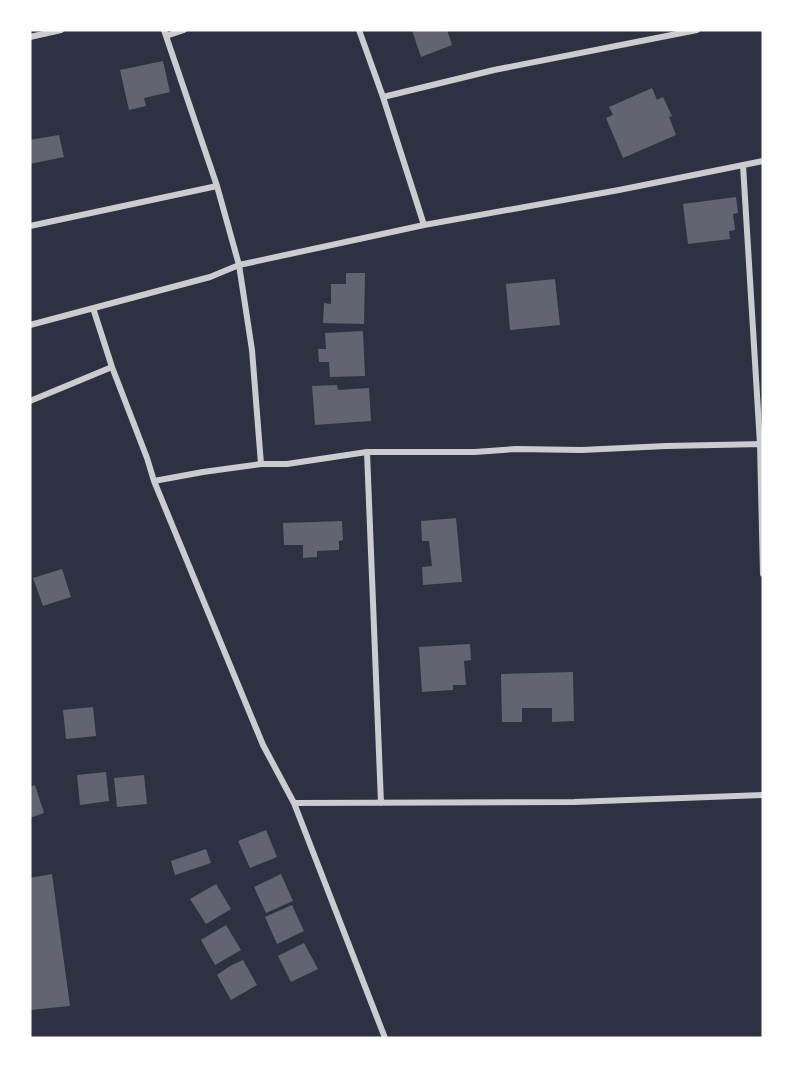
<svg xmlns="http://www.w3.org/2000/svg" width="793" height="1068" font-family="'Sofia Sans Condensed',sans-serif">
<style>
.building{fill:#626471}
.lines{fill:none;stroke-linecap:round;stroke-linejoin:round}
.minor{stroke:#caccd0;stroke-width:6}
</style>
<rect width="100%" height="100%" fill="#2d3142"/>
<path class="building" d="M412 30H447L452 45 421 57Z
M163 61 170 92 144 98 146 106 129 110 120 70Z
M652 88 657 100 663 97 672 116 669 117 676 135 623 158 606 118 613 115 609 107Z
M59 135 64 157 30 164V140Z
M736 197 738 213 733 214 735 230 729 231 730 239 688 244 683 204Z
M346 273H365L364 324 323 323 324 303 331 304V284H346Z
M555 279 560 325 510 330 506 284Z
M363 331 365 376 330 377 329 362H319L318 349H326L325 333Z
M337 385 338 390 369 388 371 421 315 425 312 386Z
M456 518 462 582 423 585 422 567 432 566 429 541H422L421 521Z
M342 521 343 540 339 541V550L317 551V557L303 558V545H284L283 523Z
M62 569 71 597 43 606 33 578Z
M470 644 471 660 464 661 466 685H453V690L422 692 419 647Z
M573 672 574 721 552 722V708H522V722H502L501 674Z
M93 707 96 736 66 739 63 710Z
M106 772 109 801 80 805 77 775Z
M144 775 147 804 117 807 114 778Z
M35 785 44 813 30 818V787Z
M266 830 277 857 250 868 238 841Z
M206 849 211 863 175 875 171 861Z
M52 874 70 1006 30 1010V878Z
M281 874 293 901 266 913 254 887Z
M216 884 231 909 206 924 190 899Z
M292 905 304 931 277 944 265 917Z
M226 925 241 950 215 965 201 940Z
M304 943 318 969 291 982 278 956Z
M243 960 257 985 231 1000 217 975 230 966Z"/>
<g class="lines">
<path class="minor" d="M164 30 217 186 239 265 252 350 261 464 203 472 154 481 263 745 294 803 574 802 763 795
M359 30 383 97 424 225
M166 36 184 30
M30 37 61 30
M383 97 494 70 697 30
M743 165 760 444 763 574
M30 226 217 186
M93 308 112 367 147 458 154 481
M30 325 210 277 239 265 424 225 619 190 763 161
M30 401 112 367
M367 452 381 803
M261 464H287L367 452H475L516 449 582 450 666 446 763 444
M294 803 385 1038"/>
</g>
<rect width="793" height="1068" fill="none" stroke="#ffffff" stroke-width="63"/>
</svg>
